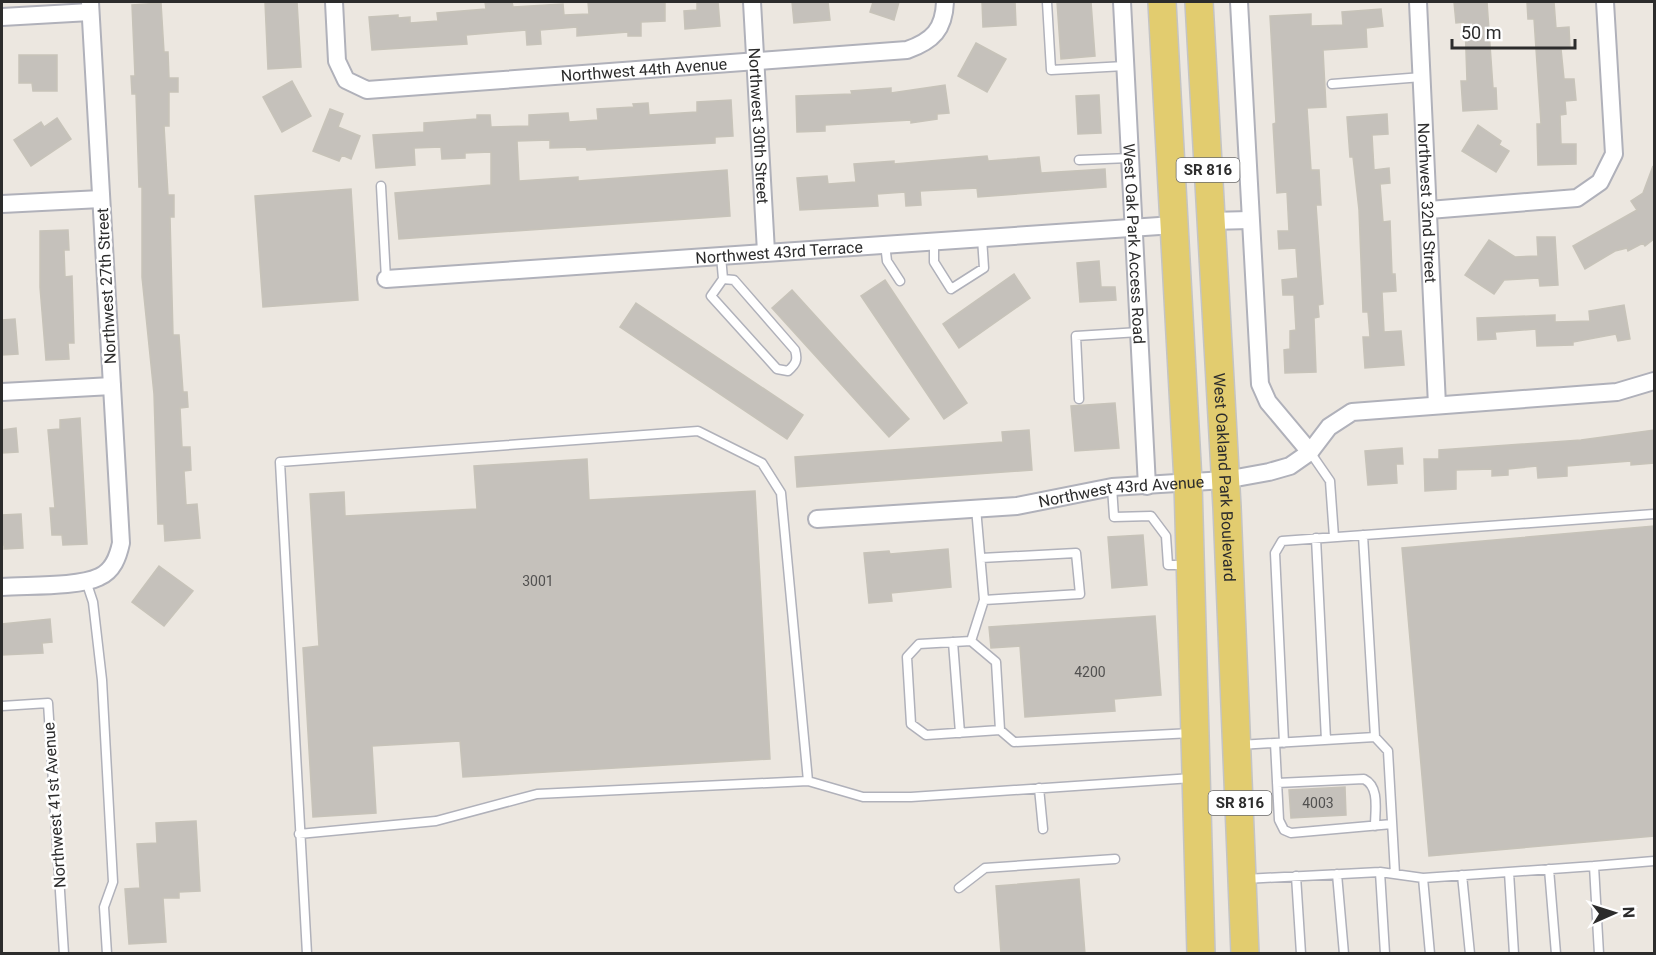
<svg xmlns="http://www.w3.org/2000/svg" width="1656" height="955" font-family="Roboto,sans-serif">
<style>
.building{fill:#c5c1bb;stroke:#c7c3b9;stroke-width:1.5}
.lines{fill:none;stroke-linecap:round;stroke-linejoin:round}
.lane-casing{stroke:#b0b1ba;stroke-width:11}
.street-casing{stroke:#b0b1ba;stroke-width:20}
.primary-casing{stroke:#c4c4c4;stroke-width:30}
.lane{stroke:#fff;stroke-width:8}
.street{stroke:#fff;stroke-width:16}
.primary{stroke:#e2cc6f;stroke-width:27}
.labels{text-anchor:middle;stroke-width:5;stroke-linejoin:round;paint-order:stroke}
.number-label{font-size:14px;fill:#525150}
.shield{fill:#fff;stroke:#6b6b6b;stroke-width:1.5}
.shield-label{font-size:15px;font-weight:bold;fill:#2c2c2c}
.street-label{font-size:16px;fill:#2c2c2c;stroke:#fff}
</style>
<rect width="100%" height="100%" fill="#ece7e0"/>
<path class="building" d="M265 2H297L301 67 268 69Z
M485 2H512L513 7 563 4 564 15 589 14 588 2H665V21L641 22V36H628V32L577 36V27L540 30 541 44 527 45 526 30 466 35 467 44 372 50 369 17 398 15V18L410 17V23L438 21 437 13 486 9Z
M697 2H718L720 26 685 29 684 11 697 10Z
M792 2H828L830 20 794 23Z
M873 2H899L894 20 870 12Z
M982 2H1015L1016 25 983 27Z
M1057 2H1091L1095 56 1061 59Z
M1454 2H1487L1493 88H1496L1497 109 1463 111 1461 81H1467L1465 22 1456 23Z
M1527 2H1554L1556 28 1569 27 1570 48 1561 49 1564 79H1574L1576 100 1565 101 1566 114 1560 115 1561 144H1576V164L1538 165 1537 124H1541L1534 19H1528Z
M161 3 164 52H168L169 78H178V92H169V126H164L168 195H174V217H170L173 335H179L183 392H187L188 407 180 408 182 447H190L191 470 184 471 186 505 197 504 200 538 165 541 164 524H158L154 394 142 277V187H139L136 94H132L131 76H135L132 5Z
M1381 9 1383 26 1366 28 1367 47 1323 50 1326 107 1307 108 1311 170H1319L1321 205H1316L1323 304 1318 305 1319 317 1314 318 1316 372 1285 373 1284 350 1290 349V331L1296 330 1294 295H1283L1282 280 1298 278 1296 248 1279 249 1278 231H1289L1287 192 1277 193 1273 124 1276 123 1270 16 1311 14V26L1343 25 1342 12Z
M976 43 1006 59 987 92 958 76Z
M19 55H57V91H33L32 83H19Z
M292 81 311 116 282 132 263 97Z
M945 85 949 113 937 114V119L911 123V120L825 125V131L797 132 796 96 852 94 851 91 891 88V93Z
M1099 95 1101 133 1078 134 1076 96Z
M731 100 733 136 715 137V143L587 150 586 147 550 148V140L517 141 519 181 578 177V181L727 170 730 216 399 239 395 193 491 185V152L465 153V158L442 159 441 147 414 148 415 165 376 168 373 135 424 132V123L477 119V115H490L491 127 529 126V115L568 113 569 122 598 120 597 109 634 107 633 104 648 103 649 115 697 112V102Z
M330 109 343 114 338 127 360 136 351 159 342 155 339 161 313 151Z
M1387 114 1388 134 1372 135 1374 170 1389 168 1390 183 1380 184 1383 222 1390 221 1392 274H1395L1396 291 1382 292 1384 332 1401 331 1404 365 1365 368 1363 337H1370L1368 312H1363L1359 210 1353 157H1350L1347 117Z
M57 118 71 139 31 166 14 140 41 122 44 127Z
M1478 125 1501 141 1499 145 1509 151 1496 172 1462 151Z
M987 156 988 161 1039 157 1041 173 1105 169 1106 187 978 197 977 188 920 191 921 205 906 206 905 192 877 194 878 206 800 210 797 178 827 176 828 184 856 182 854 164 894 161V164Z
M1653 166 1654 239 1645 246 1643 243 1628 251 1627 248 1615 251 1585 269 1573 246 1637 210 1631 201 1643 193Z
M351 189 358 300 263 307 255 196Z
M68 230 69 250H64L65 277 72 276 74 343H68L69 359 46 360 40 287V231Z
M1537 237H1555L1558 285 1540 286 1539 278 1504 280 1494 294 1465 275 1489 240 1515 257 1538 256Z
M1099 261 1101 287H1115L1116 300 1080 302 1077 263Z
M1014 274 1030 298 959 348 943 324Z
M885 280 967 403 944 419 861 296Z
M792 290 909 419 889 437 772 308Z
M636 303 803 415 787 439 620 327Z
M1624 305 1630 339 1618 341 1616 334 1573 342V345L1537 346 1536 329 1495 332 1496 339 1478 340 1477 318 1555 315V322L1590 321 1589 311Z
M15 319 18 354 2 355V320Z
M1115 403 1119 448 1075 451 1071 406Z
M80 418 87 544 63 545 62 535H52L50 508H55L48 430 60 429V420Z
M16 428 18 452 2 453V430Z
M1029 430 1032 470 797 487 795 457 1003 442 1002 432Z
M1654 430V463L1631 465V461L1567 466V476L1538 478 1537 466 1508 469V475L1492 476V469L1456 470V489L1425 491 1424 459H1439V450L1581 440Z
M1402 448 1403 464H1396L1397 483 1368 485 1365 451Z
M587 459 589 500 755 491 770 759 463 777 460 741 372 746 376 813 313 817 303 648 319 646 310 494 344 492 345 516 477 509 474 466Z
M21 514 23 548 4 549V544L2 545V515Z
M1654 526V836L1429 856 1402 548Z
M1143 535 1147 585 1112 588 1108 537Z
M948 549 951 587 891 593 892 601 869 603 864 553 889 551 890 554Z
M159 566 193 591 164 626 132 602Z
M1155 616 1161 695 1114 699 1115 711 1025 717 1020 646 991 648 989 627Z
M50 619 52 642 42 643 43 653 2 655V624Z
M1345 787 1346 815 1291 818 1289 790Z
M196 821 200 891 179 892V898H163L166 942 129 944 125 889 140 888 137 844 157 843 156 823Z
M1079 879 1085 954H1001L996 886Z"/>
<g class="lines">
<g class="lane-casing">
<path id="lane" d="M1047 2 1051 70 1125 66
M1332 84 1422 77
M1079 160 1130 158
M381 186 386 279
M934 241V262L951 289 984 268 982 238
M885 244 887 261 900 281
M721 256 723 279 711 296 777 369 788 371C796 364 798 360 795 350L734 280 723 279
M1079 399 1076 336 1139 332
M1310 452 1330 481 1334 537
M1112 487 1114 517 1151 516 1166 536 1168 565H1187
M976 508 984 600 1080 594 1076 553 981 558
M1363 535 1375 737
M1316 538 1326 740
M86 581 93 602 102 680 113 882 104 907 107 954
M971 641 996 662 1000 730 926 735 911 724 907 657 919 644 971 641 984 600
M953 642 960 733
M2 706 48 703 64 954
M1000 730 1014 742 1192 733
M1275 743 1279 820 1284 830 1291 833 1392 824
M1284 743 1275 553 1282 541 1654 514
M1239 745 1375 737 1388 751 1395 874
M808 781 863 797H911L1192 778
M1277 783 1364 779C1380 787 1375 810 1375 826
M1039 788 1043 829
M299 834 436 821 537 794 808 781 781 493 762 463 698 431 280 462 307 954
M1594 866 1654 861
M1549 869 1556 954
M1380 872 1385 954
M1509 872 1514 954
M1337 874 1344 954
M1462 875 1470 954
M1296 876 1301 954
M1423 878 1430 954
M1245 879 1380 872 1423 878 1594 866 1599 954
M959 888 985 868 1115 859"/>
</g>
<g class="street-casing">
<g id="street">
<path id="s1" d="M334 2 337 61 346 80 367 90 907 50C933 41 944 29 945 2"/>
<path id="s2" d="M752 2 766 252"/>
<path id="s3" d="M1122 2 1147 486"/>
<path d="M1239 2 1260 384 1268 402 1310 452"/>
<path id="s4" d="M1418 2 1437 405"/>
<path d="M2 17 90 12"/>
<path d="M2 204 101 199"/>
<path d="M1429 210 1577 198 1600 182 1614 154 1605 2"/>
<path d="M1210 221 1250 220"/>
<path id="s5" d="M386 279 1174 225"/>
<path d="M2 392 112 386"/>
<path id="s6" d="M817 519 1017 506 1112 487 1225 480 1269 472 1290 466 1310 452 1329 427 1352 412 1617 392 1654 381"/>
<path d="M2 587C26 585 79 587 99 577 113 571 118 557 121 543L90 2"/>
</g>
</g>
<g class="primary-casing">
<g id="primary">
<path d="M1162 2 1188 482 1201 954"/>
<path id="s7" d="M1199 2 1227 507 1245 954"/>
</g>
</g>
<use href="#lane" class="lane"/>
<use href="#street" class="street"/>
<use href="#primary" class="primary"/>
</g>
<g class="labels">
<g class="number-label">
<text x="538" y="586">3001</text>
<text x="1090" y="677">4200</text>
<text x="1318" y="808">4003</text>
</g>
<g class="shield">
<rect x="1176.5" y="158" width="63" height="24" rx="4.5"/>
<rect x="1208.5" y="791" width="63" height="24" rx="4.5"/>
</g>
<g class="shield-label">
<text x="1208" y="175">SR 816</text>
<text x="1240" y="808">SR 816</text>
</g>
<g class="street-label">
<text dy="6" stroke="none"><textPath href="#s1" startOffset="381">Northwest 44th Avenue</textPath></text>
<text dy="6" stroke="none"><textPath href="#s2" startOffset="124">Northwest 30th Street</textPath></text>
<text dy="6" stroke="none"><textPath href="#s4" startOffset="201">Northwest 32nd Street</textPath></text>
<text dy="6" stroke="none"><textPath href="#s3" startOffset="242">West Oak Park Access Road</textPath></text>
<text dy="6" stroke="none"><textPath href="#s5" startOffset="394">Northwest 43rd Terrace</textPath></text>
<text transform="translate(106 286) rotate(-93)" y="6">Northwest 27th Street</text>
<text dy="6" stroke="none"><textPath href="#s7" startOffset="476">West Oakland Park Boulevard</textPath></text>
<text dy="6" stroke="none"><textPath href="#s6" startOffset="306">Northwest 43rd Avenue</textPath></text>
<text transform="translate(54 805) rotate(-94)" y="6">Northwest 41st Avenue</text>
</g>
</g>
<rect width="1656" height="955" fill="none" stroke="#2c2c2c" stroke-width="6"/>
<g transform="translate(1614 913) rotate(87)" stroke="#ffffff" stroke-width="4.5" paint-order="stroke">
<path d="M0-4.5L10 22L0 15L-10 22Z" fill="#2c2c2c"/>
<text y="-9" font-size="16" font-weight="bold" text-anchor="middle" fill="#2c2c2c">N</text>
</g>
<path d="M1452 39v9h123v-9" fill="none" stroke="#2c2c2c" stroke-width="3"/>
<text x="1461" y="39" font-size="18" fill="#2c2c2c" stroke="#ffffff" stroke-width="4.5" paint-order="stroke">50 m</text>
</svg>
